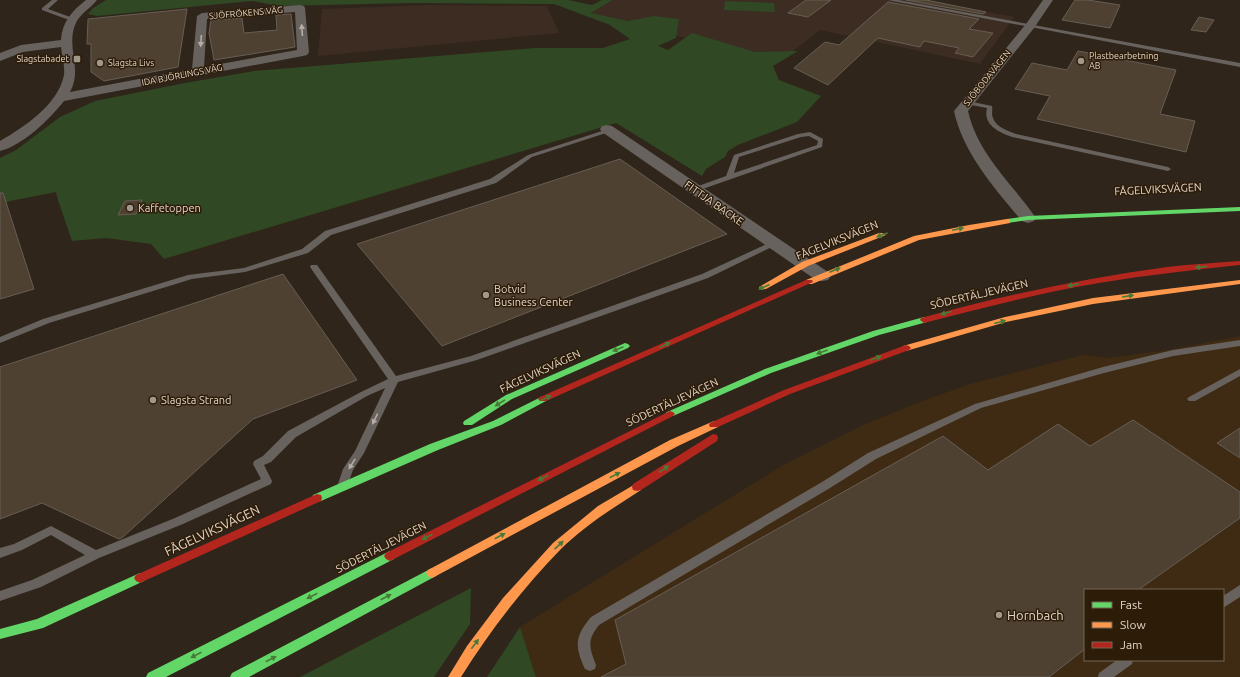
<svg xmlns="http://www.w3.org/2000/svg" width="1240" height="677" font-family="Ubuntu,sans-serif">
<style>
.built{fill:#3f2b13;fill-rule:evenodd}
.industrial{fill:#3c2c22}
.green{fill:#304823}
.building{fill:#4e4132;stroke:#675e54}
.lines{fill:none;stroke-linecap:round;stroke-linejoin:round}
.lane{fill:#67625e;fill-rule:evenodd}
.street{fill:#67625e;fill-rule:evenodd}
.fast{fill:#63d668;fill-rule:evenodd}
.slow{fill:#ff974d;fill-rule:evenodd}
.jam{fill:#b3261e;fill-rule:evenodd}
.oneway{fill:#b6aca3}
.oneway2{fill:#487938}
.poi-dot{fill:#a2978b;stroke:#2d1c08;stroke-width:1.5}
.labels{text-anchor:middle;stroke-width:3;stroke-linejoin:round;paint-order:stroke}
.far-street-label{font-size:9px;fill:#e0d4c8;stroke:#2d1c08}
.far-poi-label{font-size:9px;fill:#e0d4c8;stroke:#2d1c08;text-anchor:start}
.street-label{font-size:11px;fill:#e0d4c8;stroke:#2d1c08}
.poi-label{font-size:11px;fill:#e0d4c8;stroke:#2d1c08;text-anchor:start}
.near-street-label{font-size:13px;fill:#e0d4c8;stroke:#2d1c08}
.near-poi-label{font-size:13px;fill:#e0d4c8;stroke:#2d1c08;text-anchor:start}
</style>
<rect width="100%" height="100%" fill="#2f251a"/>
<path class="built" d="M1240 336V677H536L520 627 785 464 863 425 917 403 970 384 1083 355 1108 358 1168 350ZM1085 590H1223V660H1085Z"/>
<path class="industrial" d="M613 0H923L1014 17 980 64 820 30 778 63 591 13Z
M427 5 547 6 559 33 318 56 322 9Z"/>
<path class="green" d="M106 0H568L592 5 602 0H613L591 13 628 21 654 16 679 19 676 38 658 46 668 50 692 33 755 52 798 51 773 66 779 80 821 96 797 122 738 145 728 151 725 157 706 169 702 176 616 123 164 259 151 244 106 238 72 241 58 200 56 192 10 201 0 205V158L16 150 60 117 95 101 185 83 254 71 535 48H603L630 39 610 25 554 4 411 3 279 6 252 1 97 16 88 14 93 8Z
M725 1 774 3 775 12 724 10Z
M471 588 470 624 434 677H300Z
M520 627 536 677H487Z"/>
<path class="building" d="M806 0H831L808 17 788 13Z
M906 0H926L986 12 983 14Z
M1075 0H1088L1120 5 1110 28 1062 20Z
M888 2 979 19 969 29 993 33 973 57 955 53 959 48 924 41 920 47 878 38 828 85 794 68 825 42 839 45Z
M187 9 178 67 104 81 91 72V44H87L88 19Z
M291 14 295 47 214 60 209 33 211 20 242 18 244 33 277 30 276 15Z
M1199 17 1214 20 1206 32 1191 30Z
M1078 51 1176 70 1160 114 1195 121 1186 152 1037 119 1050 96 1015 89 1032 63 1067 70Z
M620 159 727 234 442 346 357 244Z
M0 193H3L34 289 0 299Z
M142 200 136 214 118 215 125 201Z
M283 274 357 380 253 419 123 537 119 539 42 503 0 519V367Z
M1133 420 1240 492V518L1138 590H1085V649L1049 677H601L626 664 615 620 943 436 988 470 1058 424 1090 446Z
M1240 428V458L1217 443Z"/>
<g class="lines">
<path class="lane" d="M52 0H58L48 9 73 18V20H69L42 10V8Z
M888 0H898L1240 63V67Z
M968 101 992 106C993 110 991 114 993 118 996 127 1008 131 1016 134L1168 167 1171 169 1168 171 1012 137C998 132 983 125 987 108L966 104 965 103Z
M607 127 610 129 606 133 532 157 496 183 331 235 308 253 245 272 192 279 49 323 0 343V337L43 319 188 275 244 268 302 249 325 231 490 179 528 155 602 131Z
M810 132 823 139 822 147 697 191H694L690 189 726 176 734 155 798 134ZM809 136 818 141 817 145 734 173 739 157 801 137Z
M771 242H777L778 244 708 278 477 360 398 382 364 453 353 470 347 487 343 488 339 487 338 484 343 469 355 451 385 388 367 396 296 437 271 462 264 465 272 481 271 484 183 524 99 558 41 587 0 601V591L32 580 85 555 51 535 22 550 0 558V548L14 544 51 526 96 550 175 518 261 479 253 464 254 461 263 456 288 431 361 392 388 379 310 267 311 265H317L396 376 471 356 702 274Z
M1240 340V346L1173 356 1104 373 981 408 876 459 830 488 599 625C587 640 589 647 596 665L595 669 590 671 585 669C575 647 574 637 591 617L822 482 868 453 975 404 1103 367 1173 350Z
M1240 369V376L1195 401H1189L1187 399 1189 397Z
M1240 585V597L1223 608V596Z
M1117 660H1133L1132 664 1114 677H1098L1099 673Z"/>
<path class="street" d="M86 0H97C90 9 79 14 75 25 66 49 83 68 70 92L192 69 197 16 202 13 300 5 304 6 305 8 309 52 307 55 303 56 64 101C50 119 22 146 0 151V141C24 127 58 105 64 75 65 66 62 56 61 47L23 52 0 61V53L21 45 61 40C62 22 72 11 86 0ZM295 12 297 50 204 67 207 19Z
M1043 0H1053L1034 28 968 111C978 155 1012 183 1036 218L1034 221 1028 223 1022 221C995 189 963 153 954 111L1026 24Z
M607 125 612 126 828 272 831 276 828 280 822 281 816 280 602 132 600 129 602 126Z"/>
<path class="fast" d="M1240 207V211L1028 220 1007 223 1003 221 1007 219 1028 216Z
M924 317 927 318 928 320 927 322 879 335 771 373 673 416H667L665 414 667 412 765 369 873 331Z
M625 343 628 344 630 346 628 348 512 399 472 425H464L463 423 464 421 506 395Z
M543 396 546 397 548 399 546 401 501 425 438 450 321 501 317 502 313 501 312 498 313 495 430 444 493 421Z
M390 551 394 553 396 556 394 559 166 677H146L148 673Z
M432 568 436 570 438 573 436 576 249 677H230L232 673Z
M140 573 144 575 146 578 144 581 43 628 0 639V629L37 619Z"/>
<path class="slow" d="M1007 219H1010V223L919 240 812 284H806L805 282 806 280 914 236 969 225Z
M879 233H882L886 235 808 266 766 289H760L759 287 802 262Z
M1240 280V284L1093 304 1006 322 906 351 901 348 903 346 1005 317 1093 298Z
M714 421 718 423 719 425 718 427 678 446 436 576 432 578 428 576 426 573 428 570 670 440Z
M637 483 641 484 642 487 641 490C613 508 584 526 560 550 523 588 489 632 461 677H448L467 646 503 598 553 543 598 506Z"/>
<path class="jam" d="M1240 261V265C1193 270 1146 275 1099 283 1039 293 982 308 924 323L920 320 921 318C1002 296 1084 278 1167 267 1192 264 1216 263 1240 261Z
M806 280H812L813 282 546 401H540L538 399 540 397Z
M906 345 909 346 911 348 909 350 790 394 718 427H710L709 425 710 423 784 390Z
M670 411 673 412 675 414 673 416 394 559 390 561 386 559 384 556 386 553Z
M713 434 717 435 718 438 717 441 641 490 637 491 633 490 632 487 633 484Z
M317 494 321 495 322 498 321 501 144 581 140 583 136 581 134 578 136 575Z"/>
</g>
<defs><path id="oneway-solid" d="M-6-.8H1V-3.2L6.5 0L1 3.2V.8H-6Z"/></defs>
<g class="oneway">
<use href="#oneway-solid" transform="translate(302 30) rotate(-94)"/>
<use href="#oneway-solid" transform="translate(201 41) rotate(94)"/>
<use href="#oneway-solid" transform="translate(375 419) rotate(116)"/>
<use href="#oneway-solid" transform="translate(352 464) rotate(122)"/>
</g>
<g class="oneway2">
<use href="#oneway-solid" transform="translate(958 229) rotate(-12)"/>
<use href="#oneway-solid" transform="translate(882 235) rotate(160)"/>
<use href="#oneway-solid" transform="translate(1201 267) rotate(175)"/>
<use href="#oneway-solid" transform="translate(835 270) rotate(-23)"/>
<use href="#oneway-solid" transform="translate(1073 285) rotate(169)"/>
<use href="#oneway-solid" transform="translate(764 287) rotate(156)"/>
<use href="#oneway-solid" transform="translate(1128 296) rotate(-9)"/>
<use href="#oneway-solid" transform="translate(946 313) rotate(165)"/>
<use href="#oneway-solid" transform="translate(1000 322) rotate(-15)"/>
<use href="#oneway-solid" transform="translate(665 345) rotate(-24)"/>
<use href="#oneway-solid" transform="translate(618 349) rotate(157)"/>
<use href="#oneway-solid" transform="translate(822 352) rotate(160)"/>
<use href="#oneway-solid" transform="translate(876 358) rotate(-21)"/>
<use href="#oneway-solid" transform="translate(546 398) rotate(-24)"/>
<use href="#oneway-solid" transform="translate(500 403) rotate(148)"/>
<use href="#oneway-solid" transform="translate(664 469) rotate(-33)"/>
<use href="#oneway-solid" transform="translate(615 475) rotate(-28)"/>
<use href="#oneway-solid" transform="translate(543 478) rotate(153)"/>
<use href="#oneway-solid" transform="translate(500 536) rotate(-28)"/>
<use href="#oneway-solid" transform="translate(427 537) rotate(153)"/>
<use href="#oneway-solid" transform="translate(559 545) rotate(-43)"/>
<use href="#oneway-solid" transform="translate(312 596) rotate(153)"/>
<use href="#oneway-solid" transform="translate(386 597) rotate(-28)"/>
<use href="#oneway-solid" transform="translate(475 644) rotate(-53)"/>
<use href="#oneway-solid" transform="translate(196 655) rotate(153)"/>
<use href="#oneway-solid" transform="translate(271 659) rotate(-28)"/>
</g>
<g class="poi-dot">
<rect x="73" y="55" width="8" height="8" rx="2"/>
<circle cx="1081" cy="61" r="4"/>
<circle cx="100" cy="63" r="4"/>
<circle cx="130" cy="208" r="4"/>
<circle cx="486" cy="295" r="4"/>
<circle cx="153" cy="400" r="4"/>
<circle cx="999" cy="615" r="4"/>
</g>
<g class="labels">
<g class="far-street-label">
<text transform="translate(246 13) rotate(-5)" y="3">SJÖFRÖKENS VÄG</text>
<text transform="translate(182 75) rotate(-11)" y="3">IDA BJÖRLINGS VÄG</text>
<text transform="translate(987 78) rotate(-51)" y="3">SJÖBODAVÄGEN</text>
</g>
<g class="far-poi-label">
<text x="1089" y="59">Plastbearbetning<tspan x="1089" dy="10">AB</tspan></text>
<text x="69" y="62" text-anchor="end">Slagstabadet</text>
<text x="108" y="66">Slagsta Livs</text>
</g>
<g class="street-label">
<text transform="translate(1158 189) rotate(-3)" y="4">FÅGELVIKSVÄGEN</text>
<text transform="translate(714 203) rotate(35)" y="4">FITTJA BACKE</text>
<text transform="translate(837 240) rotate(-22)" y="4">FÅGELVIKSVÄGEN</text>
<text transform="translate(979 294) rotate(-13)" y="4">SÖDERTÄLJEVÄGEN</text>
<text transform="translate(540 371) rotate(-25)" y="4">FÅGELVIKSVÄGEN</text>
<text transform="translate(672 402) rotate(-25)" y="4">SÖDERTÄLJEVÄGEN</text>
<text transform="translate(381 547) rotate(-27)" y="4">SÖDERTÄLJEVÄGEN</text>
</g>
<g class="poi-label">
<text x="138" y="212">Kaffetoppen</text>
<text x="494" y="293">Botvid<tspan x="494" dy="13">Business Center</tspan></text>
<text x="161" y="404">Slagsta Strand</text>
</g>
<g class="near-street-label">
<text transform="translate(212 530) rotate(-25)" y="5">FÅGELVIKSVÄGEN</text>
</g>
<g class="near-poi-label">
<text x="1007" y="620">Hornbach</text>
</g>
</g>
<rect x="1084" y="589" width="140" height="72" fill="#2d1c08" stroke="#756655"/>
<rect x="1092" y="602" width="20" height="6" fill="#63d668" stroke="#756655"/>
<text x="1120" y="609" font-size="12" fill="#e0d4c8">Fast</text>
<rect x="1092" y="622" width="20" height="6" fill="#ff974d" stroke="#756655"/>
<text x="1120" y="629" font-size="12" fill="#e0d4c8">Slow</text>
<rect x="1092" y="642" width="20" height="6" fill="#b3261e" stroke="#756655"/>
<text x="1120" y="649" font-size="12" fill="#e0d4c8">Jam</text>
</svg>
